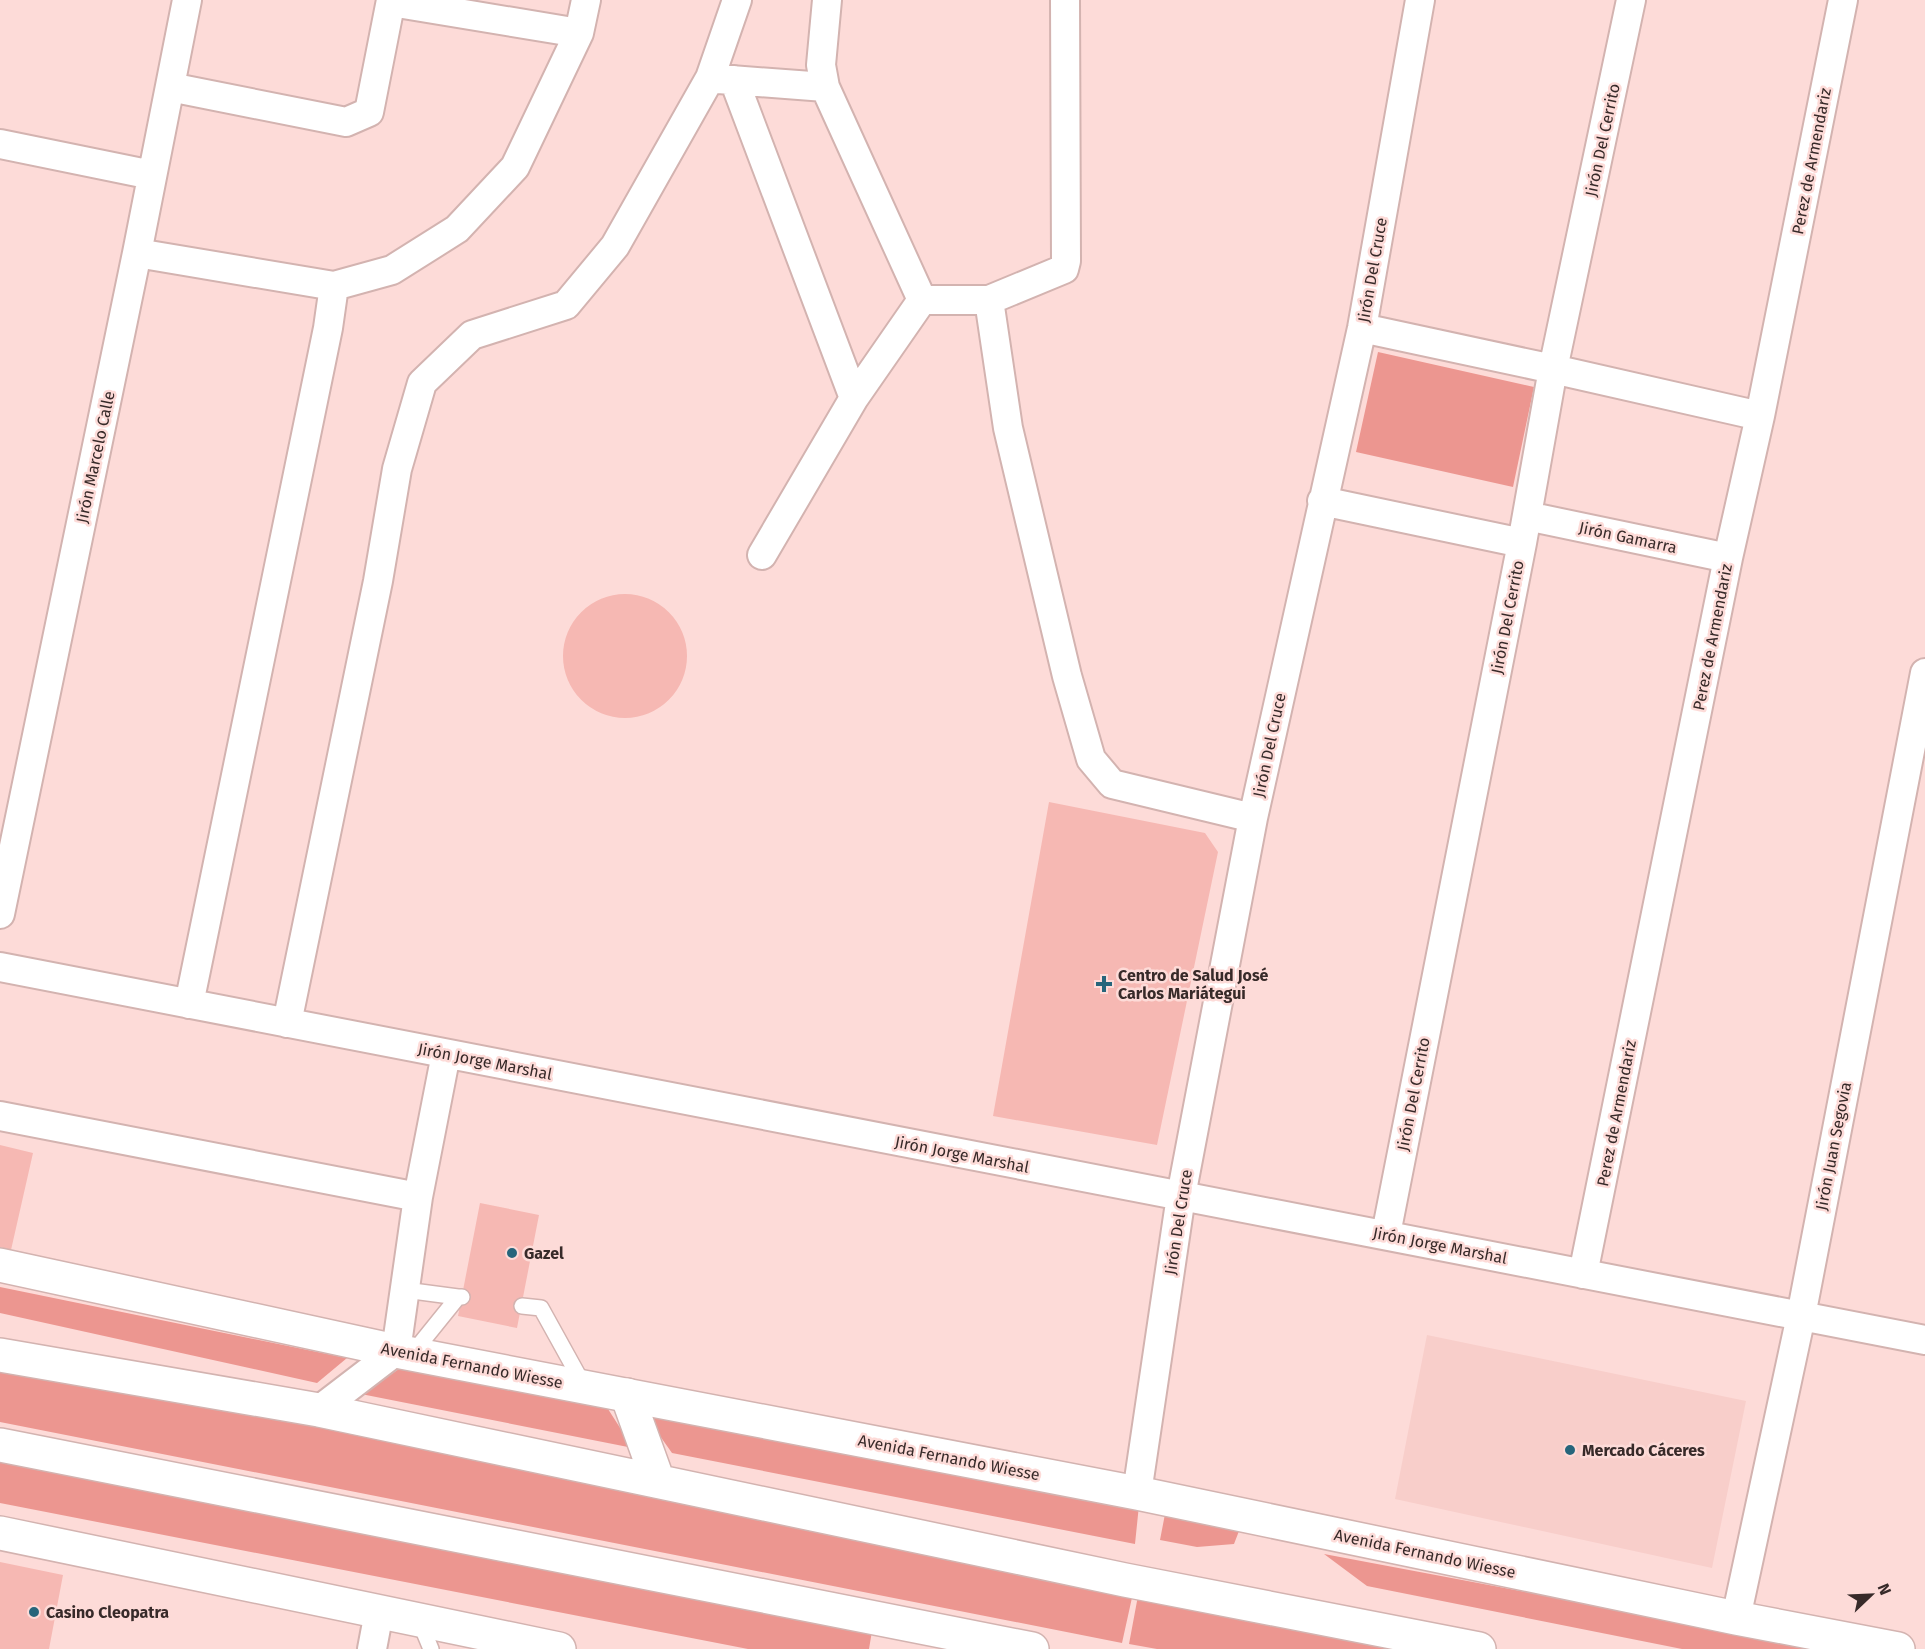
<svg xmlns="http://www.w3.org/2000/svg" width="1925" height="1649" font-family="'Fira Sans',sans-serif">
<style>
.built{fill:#f8ceca}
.green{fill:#ec9690}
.building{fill:#f6b8b3}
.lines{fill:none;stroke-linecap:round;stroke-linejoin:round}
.lane-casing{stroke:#d3b3b0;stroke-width:18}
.street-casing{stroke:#d3b3b0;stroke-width:32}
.secondary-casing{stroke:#d3b3b0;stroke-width:36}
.primary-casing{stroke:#d3b3b0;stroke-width:36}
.lane{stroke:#fff;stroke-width:15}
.street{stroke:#fff;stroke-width:28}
.secondary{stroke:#fff;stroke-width:33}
.primary{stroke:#fff;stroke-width:33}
.poi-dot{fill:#26657b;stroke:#fddbd8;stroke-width:2}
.labels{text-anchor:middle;stroke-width:5;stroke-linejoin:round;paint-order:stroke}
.street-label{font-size:16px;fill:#372a29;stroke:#fddbd8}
.poi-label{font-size:16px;font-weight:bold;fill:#372a29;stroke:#fddbd8;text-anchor:start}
</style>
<rect width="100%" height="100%" fill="#fddbd8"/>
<path class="built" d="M1427 1335 1746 1401 1712 1568 1395 1499Z"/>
<path class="green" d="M1378 352 1534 387 1513 487 1356 452Z
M0 1287 347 1358 317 1383 0 1313Z
M0 1361 1135 1584 1122 1643 0 1422Z
M399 1369 608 1409 633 1448 361 1394Z
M643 1412 1139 1505 1135 1544 672 1453Z
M0 1461 872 1631 869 1649H748L0 1503Z
M1165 1514 1239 1531 1234 1544 1197 1547 1160 1540Z
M1324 1554 1830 1649H1682L1367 1586Z
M1140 1585 1470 1649H1157L1129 1644Z"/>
<path class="building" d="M563 656a62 62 0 1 1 124 0a62 62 0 1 1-124 0Z
M1049 802 1205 833 1218 852 1157 1145 993 1116Z
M0 1145 33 1153 11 1250 0 1247Z
M480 1203 539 1215 517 1328 458 1316Z
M0 1562 63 1575 49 1649H0Z"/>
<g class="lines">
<g class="lane-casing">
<path id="lane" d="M405 1290 458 1297
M522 1306 541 1308 583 1384
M412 1354 458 1297H462
M419 1620 431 1649"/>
</g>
<g class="street-casing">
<path id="street" d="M827 0 821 65 825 87 922 300
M391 2 579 33
M718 79 825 87
M734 80 854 398
M170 87 346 122 369 112 391 0
M0 144 152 175
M137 253 334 286 392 270 457 229 515 167 579 33 586 0
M989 300 1008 428 1067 676 1091 759 1112 784 1253 818
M1362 328 1553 369 1760 416
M1322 501 1522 543
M1527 516 1728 558
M762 555 854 398 922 300H989L1064 269 1066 261 1065 0
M0 914 137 253 187 0
M0 967 1925 1340
M189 1004 328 328 334 286
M287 1023 378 581 397 469 422 383 472 335 566 305 615 246 710 78 737 0
M0 1116 418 1197
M1386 1234 1522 543 1553 369 1631 0
M1583 1274 1728 558 1760 416 1843 0
M319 1410 396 1351 418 1197 446 1054
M1137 1493 1181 1196 1253 818 1362 328 1420 0
M1736 1618 1801 1316 1925 673
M372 1649 379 1612"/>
</g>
<g class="secondary-casing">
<path id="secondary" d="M0 1265 396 1351 1137 1493 1736 1618 1898 1649
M0 1533 559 1649"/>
</g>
<g class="primary-casing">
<path id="primary" d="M0 1355 319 1410 1125 1580 1479 1649
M627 1395 658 1481
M0 1445 1032 1649"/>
</g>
<use href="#lane" class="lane"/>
<use href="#street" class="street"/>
<use href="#secondary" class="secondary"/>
<use href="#primary" class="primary"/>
</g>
<g class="poi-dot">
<path d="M1101 975h6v6h6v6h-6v6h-6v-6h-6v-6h6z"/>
<circle cx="512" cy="1253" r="6"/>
<circle cx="1570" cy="1450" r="6"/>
<circle cx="34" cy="1612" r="6"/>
</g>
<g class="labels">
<g class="street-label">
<text transform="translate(1602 140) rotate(-78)" y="6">Jirón Del Cerrito</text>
<text transform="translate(1811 161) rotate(-79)" y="6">Perez de Armendariz</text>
<text transform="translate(1372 270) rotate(-80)" y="6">Jirón Del Cruce</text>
<text transform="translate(95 457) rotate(-78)" y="6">Jirón Marcelo Calle</text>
<text transform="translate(1628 537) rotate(12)" y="6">Jirón Gamarra</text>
<text transform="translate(1507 617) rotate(-79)" y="6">Jirón Del Cerrito</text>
<text transform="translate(1712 637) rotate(-79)" y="6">Perez de Armendariz</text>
<text transform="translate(1269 745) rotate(-78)" y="6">Jirón Del Cruce</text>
<text transform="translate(485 1061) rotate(11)" y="6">Jirón Jorge Marshal</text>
<text transform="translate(1413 1094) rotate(-79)" y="6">Jirón Del Cerrito</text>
<text transform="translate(1616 1113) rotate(-79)" y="6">Perez de Armendariz</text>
<text transform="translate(1833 1146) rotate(-79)" y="6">Jirón Juan Segovia</text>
<text transform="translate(962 1154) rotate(11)" y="6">Jirón Jorge Marshal</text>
<text transform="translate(1178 1222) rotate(-81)" y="6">Jirón Del Cruce</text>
<text transform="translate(1440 1245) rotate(11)" y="6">Jirón Jorge Marshal</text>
<text transform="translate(472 1365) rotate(11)" y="6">Avenida Fernando Wiesse</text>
<text transform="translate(949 1457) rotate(11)" y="6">Avenida Fernando Wiesse</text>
<text transform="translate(1425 1553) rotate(12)" y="6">Avenida Fernando Wiesse</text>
</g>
<g class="poi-label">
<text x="1118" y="981">Centro de Salud José<tspan x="1118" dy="18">Carlos Mariátegui</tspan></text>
<text x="524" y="1259">Gazel</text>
<text x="1582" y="1456">Mercado Cáceres</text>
<text x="46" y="1618">Casino Cleopatra</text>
</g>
</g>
<g transform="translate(1871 1595) rotate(67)" stroke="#fddbd8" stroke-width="4.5" paint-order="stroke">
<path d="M0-4.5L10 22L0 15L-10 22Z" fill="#372a29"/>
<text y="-9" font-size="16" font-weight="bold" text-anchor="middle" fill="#372a29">N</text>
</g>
</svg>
